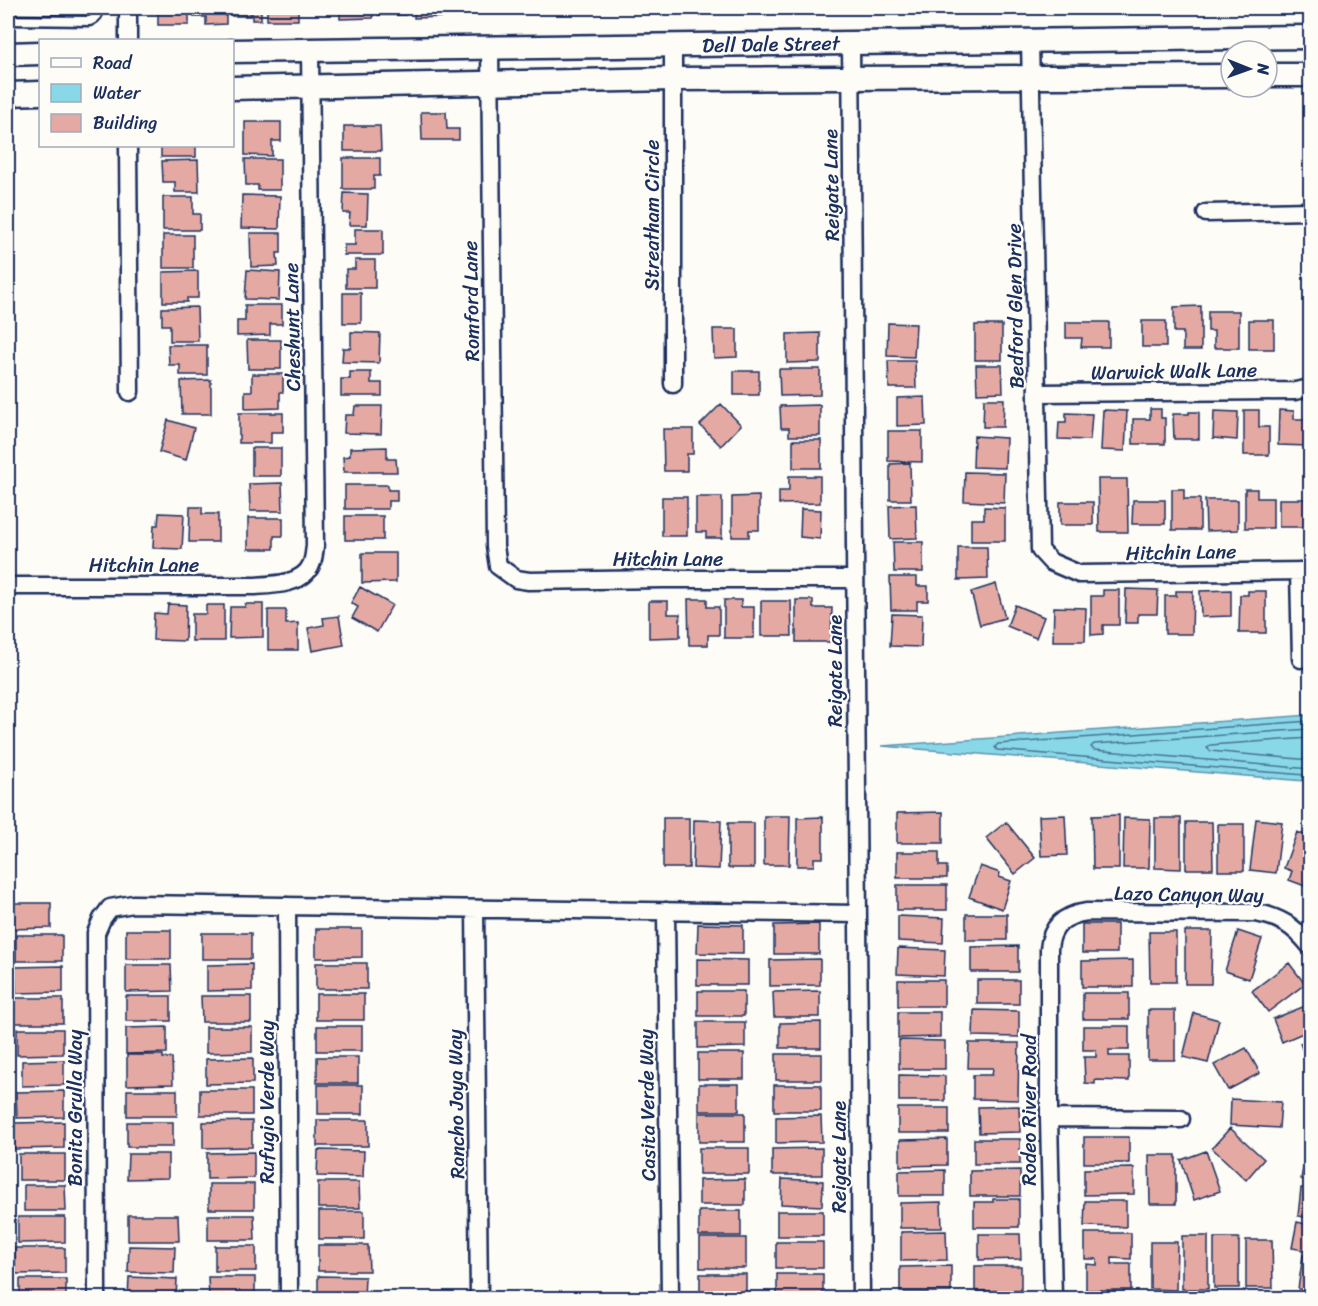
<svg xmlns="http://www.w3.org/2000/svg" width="1318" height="1306" font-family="Sriracha,sans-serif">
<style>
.water{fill:#89d8e7;stroke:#5d94b0;stroke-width:1.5}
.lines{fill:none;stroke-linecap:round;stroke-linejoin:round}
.shore{stroke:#477395;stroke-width:1.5}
.building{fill:#e4a9a3;stroke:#1b2f5e;stroke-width:1.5}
.lane-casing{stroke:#1b2f5e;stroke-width:13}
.street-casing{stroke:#1b2f5e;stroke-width:21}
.secondary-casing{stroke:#1b2f5e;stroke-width:27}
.lane{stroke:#fdfcf7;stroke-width:8}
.street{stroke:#fdfcf7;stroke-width:16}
.secondary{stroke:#fdfcf7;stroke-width:22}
.labels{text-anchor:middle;stroke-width:4.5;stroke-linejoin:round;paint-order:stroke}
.street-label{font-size:20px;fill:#1b2f5e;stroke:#fdfcf7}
</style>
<rect width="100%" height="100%" fill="#fdfcf7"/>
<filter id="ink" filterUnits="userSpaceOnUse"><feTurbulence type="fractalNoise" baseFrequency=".0167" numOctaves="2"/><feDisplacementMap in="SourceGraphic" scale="12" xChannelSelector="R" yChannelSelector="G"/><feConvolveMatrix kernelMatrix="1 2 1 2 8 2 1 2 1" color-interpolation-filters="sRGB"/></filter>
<g filter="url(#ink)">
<path class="water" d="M1310 715V785L1305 781 882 746Z"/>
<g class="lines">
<path class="shore" d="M1310 721 998 744 995 747 997 750 1305 775 1310 778
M1310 729 1094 744 1091 747 1094 750 1310 769
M1310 738 1210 745 1207 748 1210 751 1310 760"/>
</g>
<path class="building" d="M158 8H189V25H158Z
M194 8H226V24L206 25V17H194Z
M232 8H250V16H232Z
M252 8H261V20H252Z
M267 8H298V20H267Z
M340 8H373V18L340 19Z
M378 8H405V15H378Z
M414 8H447V17L414 18Z
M454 8H480V10H454Z
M714 8H737V10L714 9Z
M824 8H844V10H824Z
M421 112H446L447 129H459V140H422Z
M245 122H281V141H272V156L245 155Z
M344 126H380L381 151H344Z
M161 146H196V157H161Z
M343 158H380V176H374V189H343Z
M245 159H280V190H258V185H246Z
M198 160 199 192H175V182H163L162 161Z
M344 193 368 194 367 225H349L350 213H343Z
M242 195 280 196 279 229 241 228Z
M163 197H193V214H200V230H163Z
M355 229H383V255H344V245H355Z
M250 233H281V253H277L278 266 251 267Z
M163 235H193V268H163Z
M355 260H375V288H346V269H355Z
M247 270 280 272 279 300 245 299Z
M198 271V298H187V302H163V272Z
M343 293H361V323H343Z
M245 305H282V324H270V335L237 336V321H245Z
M1201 306V350H1183V332H1174V307Z
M197 307 198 341H170V325H162V308Z
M1208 311H1239V348H1214V331H1208Z
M1249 320H1274V349H1249Z
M1142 321H1166V347H1142Z
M1066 322H1109V347H1081L1082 338H1066Z
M888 323 916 324 914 357 887 356Z
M975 325H1002V360H975Z
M713 329H737V357L714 358Z
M351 332 380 333 379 363 342 362 343 348H351Z
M820 333V362L787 363V334Z
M247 340H281V369H248Z
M168 345H207V375H180V365H169Z
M888 361H915L916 388H889Z
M976 365H1002L1003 392 977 393Z
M779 369H820V395L780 396Z
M734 371H759V395H734Z
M350 372H371V383H382V396H341V379H350Z
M252 374H283V392H280V408L245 409V391H252Z
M211 380V414H182L181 381Z
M925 397 926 425 897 426V398Z
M984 399H1004L1003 427H983Z
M721 404 741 425 721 446 700 425Z
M820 405V436H789V428H781L780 406Z
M355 406H382L381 434 344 433 345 415H354Z
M1150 409H1161V418H1165V444H1133V419H1150Z
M1103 410 1127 411 1125 451 1101 450Z
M1244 410H1259V427H1269V455H1244Z
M1279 410 1294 411V419H1310L1309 446 1278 445Z
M1214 411 1238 412 1237 440 1213 438Z
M1189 412H1199V439H1174L1173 414H1189Z
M239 413H283V432H271V443H239Z
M1066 413 1092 414 1090 440 1058 439 1059 422H1066Z
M168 420 194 428 186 460 159 452Z
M663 429H693V454H687V471H664Z
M888 431H922V462L888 461Z
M974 436 1006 438 1005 468 973 467Z
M793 440H821V468H793Z
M387 447V459H396L397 472H344L343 457 350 456V448Z
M252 448H281V476H252Z
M910 463 911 500H890V464Z
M965 472 1005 473 1004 503 964 501Z
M789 476H820V503L779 504V491H789Z
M1098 479H1127L1128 532H1099Z
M282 483 283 511H250L249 484Z
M345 485H388V490H397V501H388V509H345Z
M1172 489H1184V499H1200V530H1172Z
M1245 489H1257V498H1273V528H1245Z
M759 496V530H749V537H732V497Z
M662 497H687V536H662Z
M696 497H722V538H706V532H696Z
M1279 499H1310V527H1279Z
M1133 500H1165V524H1132Z
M1205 500H1238V530L1206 531Z
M1060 502H1093V525H1060Z
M916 505 917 538 890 539 889 506Z
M190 507H202V514H218V542H189Z
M984 507 1005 508V541H971V519H984Z
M801 509 821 510 820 539 800 537Z
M159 513 184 514 182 549 153 548 154 525H158Z
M345 516H383V540H345Z
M248 518H283V536H274V549H248Z
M893 542H923V572H894Z
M958 547H987L988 579 958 580Z
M362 553H396V582L362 583Z
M890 577H917V586H928V601H917V610H891Z
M996 584 1005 618 980 625 971 592Z
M360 587 392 605 377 632 352 618 358 607 351 603Z
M1126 589 1158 590 1157 614H1138V623H1125Z
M1103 590H1119V625H1103V634L1091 635V596H1103Z
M1231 590V616L1201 617 1200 591Z
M1176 591H1193L1192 634H1165V596H1176Z
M1248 591H1266V633H1239L1240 595H1248Z
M688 599H707V607H719V635H708V645H689Z
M724 600H741V607H754V638H724Z
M796 600H813V608H832L831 642H796Z
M649 601H668V614H680V637L649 638Z
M761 601H791L792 636H761Z
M168 604 186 605 185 641 153 640 154 613 167 614Z
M245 604H263V637L229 638 230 607H245Z
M206 605H224V641H192V614H206Z
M1015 605 1044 617 1036 638 1007 626Z
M1054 607 1086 608 1085 641H1053Z
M268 610H286V624L298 623V650H268Z
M892 614 922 615 921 647 890 646Z
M339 616 344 645 312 651 308 628 324 625 323 618Z
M943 812V843H897V813Z
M1065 815 1067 855 1041 856 1039 816Z
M1119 815V869H1093L1092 816Z
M764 816H790L789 865H764Z
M823 817V858H814V866H797V818Z
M663 818H689V868H663Z
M1124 818 1150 819 1149 868H1123Z
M1155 818H1181V869L1155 868Z
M1256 819 1282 822 1276 873 1250 870Z
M694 820 721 821 719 869 693 868Z
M1006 822 1035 858 1015 874 986 838Z
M1186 822H1212L1213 869H1186Z
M728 823H754V868H728Z
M1218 824H1244V871H1218Z
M1297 832 1310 837V871L1305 886 1289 880 1292 871 1284 868Z
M897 852H939V866H947V878H897Z
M980 866 1000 873 999 877 1011 881 1002 909 969 897Z
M897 885H947V910H897Z
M8 903H51V928L8 929Z
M966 914H1007V940H966Z
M898 916 944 918 943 943 898 941Z
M698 924 743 925V954L697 953Z
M819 924V954H774V925Z
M1082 924H1117V953H1082Z
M316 929H362V957L316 958Z
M126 930H171V959H126Z
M1185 931H1212L1211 984H1185Z
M1238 931 1262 939 1249 979 1225 971Z
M1149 932H1176V982H1150Z
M202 933H251V959H202Z
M16 935H62V961H16Z
M1018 946V972H971V947Z
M898 948 945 950 944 976 897 974Z
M697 959 748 960V985H697Z
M820 959V985L770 986V960Z
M1133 960V987H1082V961Z
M316 963H367V989H316Z
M1289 963 1305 984 1268 1012 1252 991Z
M252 964V990L207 991V965Z
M126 965H171L172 991 126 992Z
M63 966V992L16 993 15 967Z
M898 980H944V1006H898Z
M977 980H1019V1004H977Z
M698 991H744V1016H698Z
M820 991V1017H774L773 992Z
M1083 993H1129V1019H1083Z
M316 994H364V1020H316Z
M126 996H171V1021H126Z
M201 996H251V1022H202Z
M13 998H63V1023H13Z
M1310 1004V1030L1282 1042 1273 1019Z
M974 1010 1019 1011V1037L973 1036Z
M1148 1010H1175V1060H1148Z
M898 1012H940V1037L898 1038Z
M1194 1013 1219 1020 1208 1063 1183 1057Z
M698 1022H745V1047L698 1048Z
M821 1022V1048H780V1023Z
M317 1026H362V1051H317Z
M1083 1026H1129V1050H1109V1056H1129V1081L1095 1080V1084L1085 1083 1084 1057H1096V1050H1083Z
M167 1027V1053L126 1054V1028Z
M206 1027H252V1052L206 1053Z
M17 1029H63V1054L17 1055Z
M1310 1039V1072L1300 1043Z
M899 1040 945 1041V1069H899Z
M969 1043H1019L1018 1100 973 1099V1075H992L993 1068H968Z
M1246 1048 1260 1073 1228 1090 1214 1065Z
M698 1053H744V1079H698Z
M776 1054H822V1080H776Z
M127 1055H163V1058H172L173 1084 127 1085Z
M317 1057H358V1083H317Z
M253 1058V1083L206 1084V1059Z
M64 1060V1085L22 1086V1061Z
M899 1075 945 1076V1101H899Z
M699 1084H739V1111H699Z
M318 1085H363V1114H318Z
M774 1085H821V1111H774Z
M127 1090H177V1116H127Z
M200 1090H252V1115H200Z
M64 1091V1117L17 1118 16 1092Z
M1231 1099 1281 1102 1279 1128 1230 1125Z
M1019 1106 1020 1132 979 1133 978 1107Z
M898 1108H949V1133H898Z
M699 1113H745V1142H699Z
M821 1116 822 1142 776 1143V1117Z
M317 1120H368V1146H317Z
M252 1121V1147L203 1148V1122Z
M1307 1121H1310V1147H1305Z
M64 1122V1148L14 1149 13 1123Z
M127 1122H173V1147H127Z
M1230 1128 1264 1159 1246 1180 1212 1148Z
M1084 1137H1129V1163H1084Z
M947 1139V1165L900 1166V1140Z
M974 1139H1020V1164H974Z
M699 1148H749V1174H699Z
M822 1148V1175H772V1149Z
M318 1150 364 1151 363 1177 317 1176Z
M1206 1151 1220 1191 1194 1200 1181 1160Z
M254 1152V1178L207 1179V1153Z
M1306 1153 1310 1154V1181L1301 1179Z
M19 1154H65V1180H19Z
M128 1154H168V1178L127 1179Z
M1149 1155H1176V1204H1150Z
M1134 1168V1194L1084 1195V1169Z
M945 1170V1196H899V1171Z
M1020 1170V1196H970V1171Z
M745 1179V1205H699V1180Z
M782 1179 823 1181 822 1206 781 1204Z
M318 1182H359L360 1208H318Z
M209 1184H254V1209H209Z
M24 1185H65L66 1211H24Z
M1301 1188 1310 1189V1218L1298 1216Z
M993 1199H1019V1227H974V1202H993Z
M1085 1201H1126V1227L1084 1226Z
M941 1202 942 1228H900V1203Z
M319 1211H364V1239H319Z
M699 1211H741V1236H699Z
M777 1211H823V1236H777Z
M128 1215H178L179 1241H128Z
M208 1215H254L255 1240H208Z
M18 1217H65V1242L18 1243Z
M1297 1222 1310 1225V1251L1292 1248Z
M946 1231 947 1260 901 1261V1232Z
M1085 1233H1131V1259L1112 1258V1264H1131V1290H1086V1264L1097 1265V1259H1085Z
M979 1234H1020L1021 1259 979 1260Z
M1182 1236H1208V1289H1182Z
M700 1238H746V1268H700Z
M1214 1238H1239V1288H1214Z
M1246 1240H1272L1273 1288H1246Z
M776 1242H823V1268H776Z
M1150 1242H1177L1176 1290 1150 1289Z
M318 1245H368L369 1271H318Z
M129 1246 175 1247 174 1273 128 1272Z
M215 1246H256V1271H215Z
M15 1248H65V1273L15 1274Z
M1303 1255 1310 1257V1291L1298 1289Z
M951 1266V1292H900V1267Z
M975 1266H1021V1291H975Z
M700 1274H746V1298H700Z
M777 1274H823V1298H777Z
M318 1276 365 1277 364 1298H318Z
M129 1277 177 1279 176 1298H128Z
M208 1277H255V1298H209Z
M20 1279H66V1298H20Z
M1021 1297V1298H971Z"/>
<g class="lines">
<g class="lane-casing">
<path id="lane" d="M8 20 90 21C96 18 99 15 99 8"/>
</g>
<g class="street-casing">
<path id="street" d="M128 8V40
M1030 40 1040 550 1051 562 1079 574 1310 571
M851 43 861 1298
M673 45V384
M490 47 495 546 498 566 516 579 529 581 663 579H855
M128 146 130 392
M1206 213 1310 211
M1038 393 1295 391 1310 388
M1299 571 1301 659
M8 586H254C271 585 303 585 311 565 314 559 314 552 315 546L310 49
M287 906 289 1298
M475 909 479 1298
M666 911 670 1298
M1049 1118 1181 1119
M97 1298 96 933 102 919 110 908 133 904 858 914
M1053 1298 1049 1118V949C1051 925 1065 915 1087 912L1255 913C1279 916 1295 927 1310 946"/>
</g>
<g class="secondary-casing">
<path id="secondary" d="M232 51 1310 37
M8 54 40 53
M1267 75H1310
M232 88 673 79 1231 76
M8 94 40 93"/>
</g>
<use href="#lane" class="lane"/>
<use href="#street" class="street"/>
<use href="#secondary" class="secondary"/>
</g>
</g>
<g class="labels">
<g class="street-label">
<text transform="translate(771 44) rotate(-1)" y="7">Dell Dale Street</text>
<text transform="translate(831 185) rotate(-91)" y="7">Reigate Lane</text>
<text transform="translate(652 215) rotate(-90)" y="7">Streatham Circle</text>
<text transform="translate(471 301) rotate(-91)" y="7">Romford Lane</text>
<text transform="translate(1015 306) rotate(-91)" y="7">Bedford Glen Drive</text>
<text transform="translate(292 327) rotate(-91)" y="7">Cheshunt Lane</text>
<text transform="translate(1174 371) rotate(-1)" y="7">Warwick Walk Lane</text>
<text transform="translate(1181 552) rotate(-1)" y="7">Hitchin Lane</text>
<text x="668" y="566">Hitchin Lane</text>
<text x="144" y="572">Hitchin Lane</text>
<text transform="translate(835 671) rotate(-90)" y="7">Reigate Lane</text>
<text transform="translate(1189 894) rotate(1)" y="7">Lazo Canyon Way</text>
<text transform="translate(267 1102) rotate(-90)" y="7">Rufugio Verde Way</text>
<text transform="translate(456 1104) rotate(-91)" y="7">Rancho Joya Way</text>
<text transform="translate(647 1105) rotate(-91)" y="7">Casita Verde Way</text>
<text transform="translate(75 1108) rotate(-90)" y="7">Bonita Grulla Way</text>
<text transform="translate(1029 1110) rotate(-90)" y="7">Rodeo River Road</text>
<text transform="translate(839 1157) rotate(-90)" y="7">Reigate Lane</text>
</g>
</g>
<rect width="1318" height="1306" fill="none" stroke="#fdfcf7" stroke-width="30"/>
<rect x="15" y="15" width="1288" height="1276" fill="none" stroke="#1b2f5e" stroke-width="2" filter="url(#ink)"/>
<rect x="39" y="39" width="195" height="108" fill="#fdfcf7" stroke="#a3aaba" stroke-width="1.5"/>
<rect x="51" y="58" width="30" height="9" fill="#fdfcf7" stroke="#a3aaba" stroke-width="1.5"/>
<text x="93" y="69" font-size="18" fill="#1b2f5e">Road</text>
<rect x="51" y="84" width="30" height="18" fill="#89d8e7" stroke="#a3aaba" stroke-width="1.5"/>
<text x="93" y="99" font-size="18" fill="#1b2f5e">Water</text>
<rect x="51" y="114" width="30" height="18" fill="#e4a9a3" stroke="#a3aaba" stroke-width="1.5"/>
<text x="93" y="129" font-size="18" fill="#1b2f5e">Building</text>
<g transform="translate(1249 69) rotate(91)"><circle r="28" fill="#fdfcf7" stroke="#a3aaba" stroke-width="1.5"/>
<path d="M0-4.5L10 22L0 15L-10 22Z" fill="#1b2f5e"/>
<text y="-9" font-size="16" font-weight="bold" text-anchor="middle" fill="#1b2f5e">N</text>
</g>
</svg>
